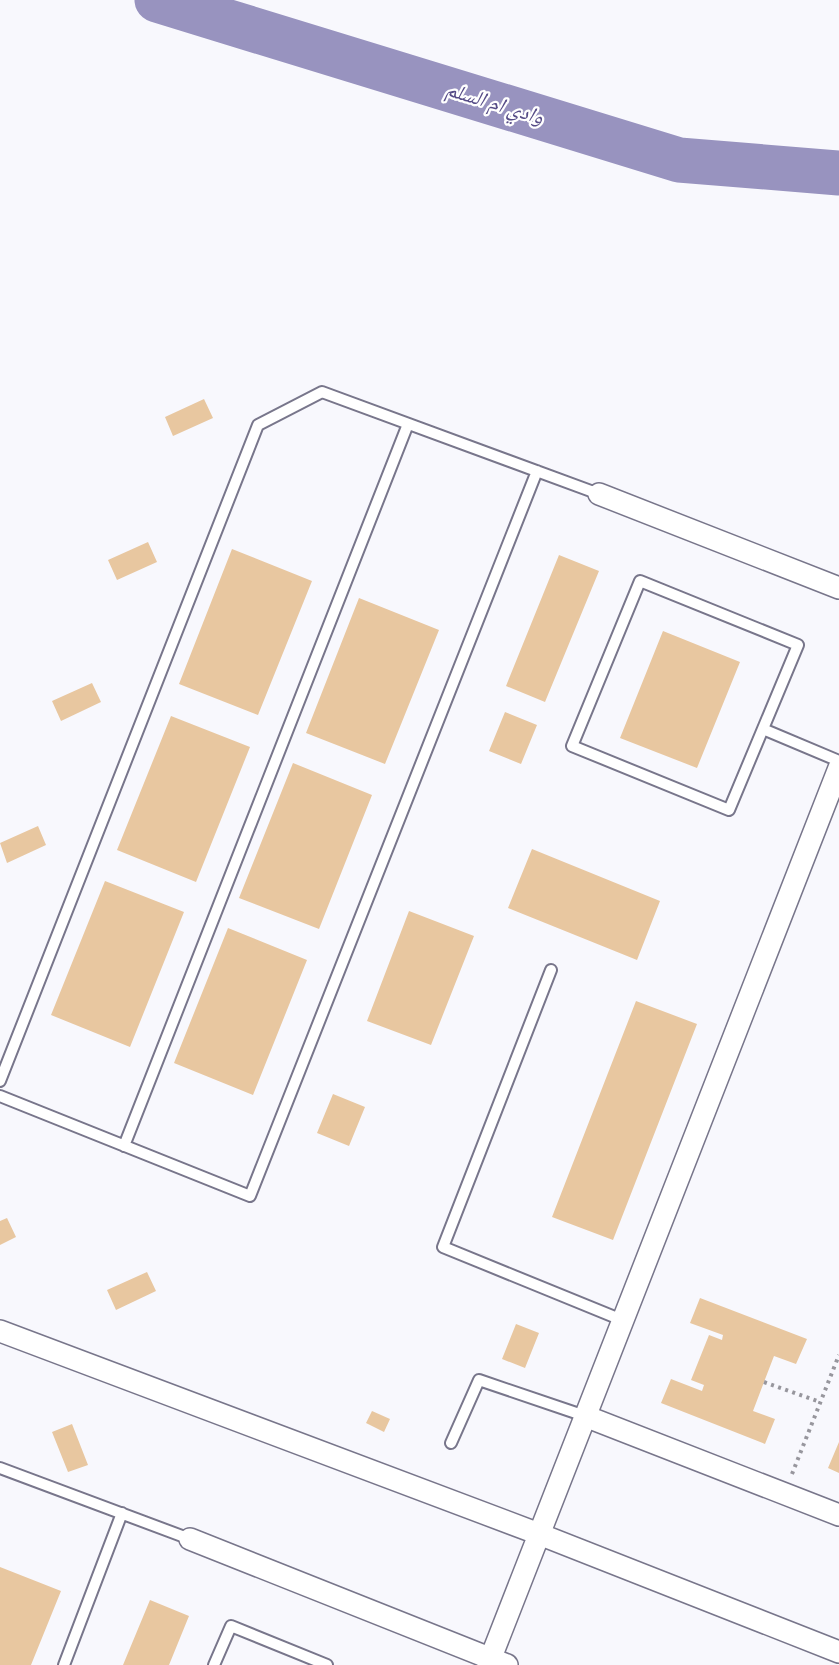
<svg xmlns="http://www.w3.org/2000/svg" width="839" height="1665" font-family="Georgia,'Noto Naskh Arabic',serif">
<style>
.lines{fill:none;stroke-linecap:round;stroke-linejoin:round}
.river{stroke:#9893bf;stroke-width:45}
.building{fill:#e8c7a0}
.lane-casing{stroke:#78768b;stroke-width:14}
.street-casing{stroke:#78768b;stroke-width:24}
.path{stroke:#97969d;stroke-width:4;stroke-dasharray:3 4.5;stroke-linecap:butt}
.lane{stroke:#fff;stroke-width:10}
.street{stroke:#fff;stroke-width:21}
.labels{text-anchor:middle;stroke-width:4.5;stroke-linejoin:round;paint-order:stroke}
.water-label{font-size:21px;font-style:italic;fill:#564c87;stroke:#fff}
</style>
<rect width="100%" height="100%" fill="#f8f8fd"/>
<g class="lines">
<path class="river" d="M157 0 679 160 839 173"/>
</g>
<path class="building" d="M204 399 213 418 173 436 165 417Z
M148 542 157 562 117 580 108 560Z
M232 549 312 581 258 715 179 684Z
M559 555 599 571 545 702 506 686Z
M359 598 439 630 385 764 306 733Z
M663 631 740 662 697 768 620 738Z
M92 683 101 702 61 721 52 701Z
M505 712 537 725 521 764 489 751Z
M171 716 250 747 196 882 117 850Z
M293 763 372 795 319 929 239 898Z
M38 826 46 845 7 863 0 843Z
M532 849 660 901 637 960 508 908Z
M105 881 184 912 130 1047 51 1015Z
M409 911 474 936 431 1045 367 1021Z
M228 928 307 960 253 1095 174 1063Z
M636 1001 697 1024 613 1240 552 1217Z
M333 1094 365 1107 349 1146 317 1133Z
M7 1218 16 1237 0 1245V1221Z
M147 1272 156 1291 116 1310 107 1290Z
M700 1298 807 1339 796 1364 774 1356 764 1382 753 1411 775 1419 765 1444 661 1403 671 1379 702 1391 704 1385 691 1380 709 1335 722 1340 723 1335 690 1323Z
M516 1324 539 1333 525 1368 502 1359Z
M372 1411 390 1419 384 1432 366 1423Z
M72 1424 88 1465 68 1472 52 1432Z
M839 1442V1473L828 1468Z
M0 1567 61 1591 31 1665H0Z
M150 1600 189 1616 169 1665H123Z"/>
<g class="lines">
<g class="lane-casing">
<path id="lane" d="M640 581 798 645 729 810 572 746Z
M763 729 839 761
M551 970 443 1247 622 1320
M0 1081 258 425 322 392 599 494
M0 1096 250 1196 537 471
M124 1146 408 424
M451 1443 479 1380 585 1416
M0 1468 190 1539
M64 1665 122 1513
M214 1665 231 1626 327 1665"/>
</g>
<g class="street-casing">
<path id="street" d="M599 494 839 588
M0 1331 539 1534 839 1652
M585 1416 839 1515
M190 1539 507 1665
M488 1665 839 768"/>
</g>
<path class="path" d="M764 1382 820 1402
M792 1474 839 1355"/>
<use href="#lane" class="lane"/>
<use href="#street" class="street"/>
</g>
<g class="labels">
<g class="water-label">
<text transform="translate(495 103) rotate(17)" y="7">وادي ام السلم</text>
</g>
</g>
</svg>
